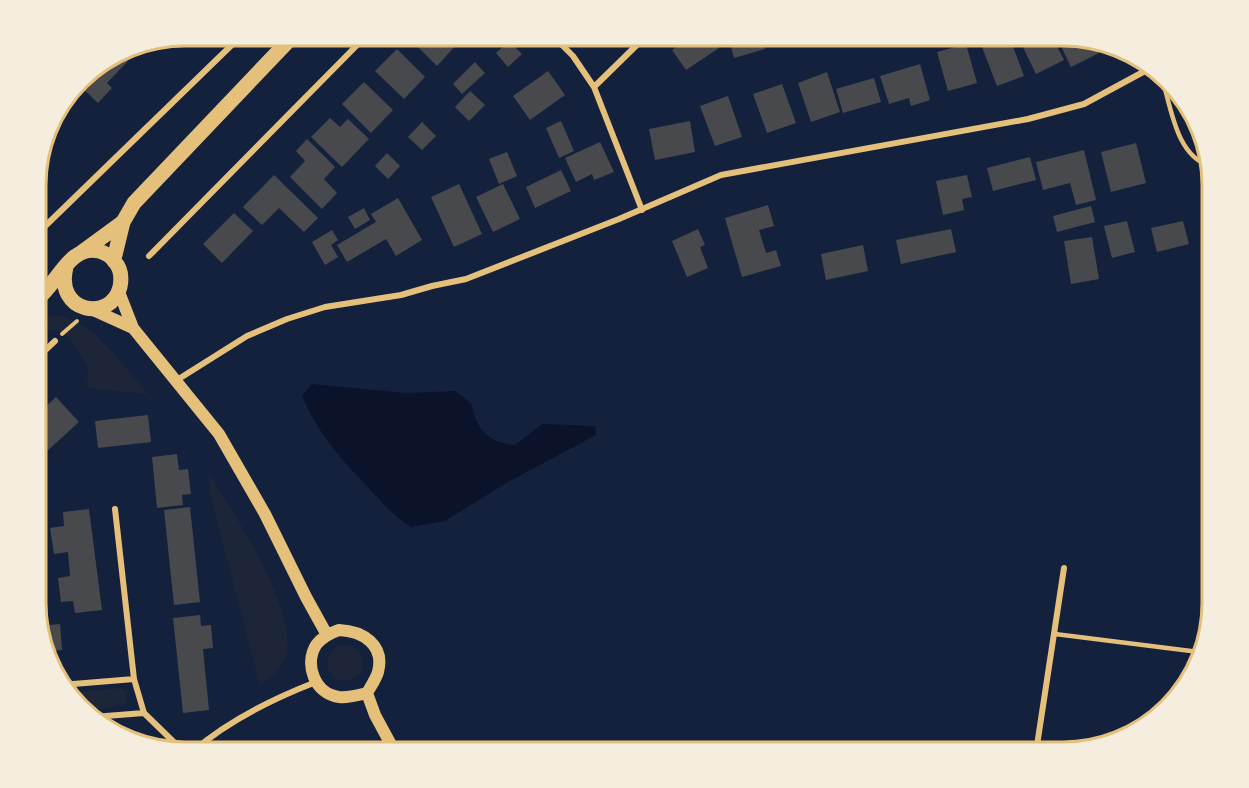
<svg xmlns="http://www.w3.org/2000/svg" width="1249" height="788" font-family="'Alegreya Sans',sans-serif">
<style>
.green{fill:#1d2539}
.water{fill:#0b132b}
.building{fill:#48494c}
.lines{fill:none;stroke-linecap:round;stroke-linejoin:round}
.path{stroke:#e5c07b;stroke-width:4}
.service{stroke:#e5c07b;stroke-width:4.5}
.minor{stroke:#e5c07b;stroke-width:6}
.secondary{stroke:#e5c07b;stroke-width:12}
.primary{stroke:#e5c07b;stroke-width:15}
.rim{fill:none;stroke:#e5c07b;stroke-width:3}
</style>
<rect width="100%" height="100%" fill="#14213d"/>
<path class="green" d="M51 315C57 316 64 316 70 319 100 331 126 369 148 394L87 388 88 368 70 339 58 330H48L37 336V326Z
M209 473C233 512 301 614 285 659 281 669 268 679 260 686L210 493Z
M327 663a18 18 0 1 1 36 0a18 18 0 1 1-36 0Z
M121 688 127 692 126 705 86 711 69 693Z"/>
<path class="water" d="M312 384 406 393 455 391 471 403C477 429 487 443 515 445L542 424 595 426 596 435 508 482 445 521 411 527C392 515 379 499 364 483 339 457 316 430 302 396Z"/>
<path class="building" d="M409 36H448L457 44 437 66 408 37Z
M693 36H711L719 48 686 70 672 50Z
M728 36H761L765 49 734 58Z
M773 36H794L795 40 776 46Z
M1009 36 1024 76 997 86 982 47Z
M1020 36H1052L1064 60 1036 74 1018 37Z
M1056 36H1064L1095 46 1099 53 1071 67Z
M509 41 522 54 508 67 496 53Z
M966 44 977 83 948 91 937 52Z
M397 49 425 77 404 99 375 71Z
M120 53 128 61 107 83 112 88 98 103 78 84 87 73Z
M475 62 485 73 462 94 453 84Z
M920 64 930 100 911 106 909 98 889 104 880 76Z
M548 71 565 95 530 120 513 96Z
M827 72 840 112 811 122 798 83Z
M874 78 881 102 843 113 836 89Z
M364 82 393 110 371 133 342 104Z
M782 84 796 123 767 133 753 94Z
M470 91 485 105 469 121 455 107Z
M728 96 742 137 715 146 700 106Z
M330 118 340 127 348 119 369 139 342 167 311 137Z
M561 121 574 151 559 158 546 128Z
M690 121 695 152 655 160 649 129Z
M422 122 436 136 422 150 408 137Z
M307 139 335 167 324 179 337 193 322 209 290 177 305 161 296 151Z
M600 142 614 172 594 180 592 174 576 182 565 158Z
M1136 143 1146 183 1111 192 1101 152Z
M1084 150 1096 200 1076 205 1070 183 1043 190 1036 162Z
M507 152 517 176 499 184 489 159Z
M387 153 400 166 388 179 375 166Z
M1030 157 1036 180 993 191 987 168Z
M561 170 571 191 535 208 526 187Z
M274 175 318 218 304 232 279 208 262 225 243 207Z
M967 175 972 197 962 199 964 210 943 215 936 181Z
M459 184 482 234 454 247 431 197Z
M503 184 520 219 493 232 476 197Z
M398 198 422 240 396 256 386 239 347 262 337 245 376 222 371 214Z
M768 205 774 226 759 230 766 253 776 250 781 266 742 277 725 218Z
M1091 206 1095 222 1057 232 1053 216Z
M364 208 370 220 355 229 348 217Z
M234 213 253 231 222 263 203 244Z
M1127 221 1135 252 1112 258 1104 226Z
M1183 221 1189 244 1157 252 1151 228Z
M698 229 705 245 700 247 708 268 687 277 672 241Z
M951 229 956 252 901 264 896 240Z
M332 230 338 240 331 245 338 257 325 265 312 242Z
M1092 237 1099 279 1071 284 1064 241Z
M863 245 868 271 826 280 821 254Z
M56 397 79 422 46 452 37 442V415Z
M148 415 151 442 98 448 95 421Z
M177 454 179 470 188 469 191 494 182 495 183 505 157 508 152 457Z
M190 507 200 602 174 605 164 510Z
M89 509 102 610 75 613 73 601 61 602 58 578 70 576 68 552 54 554 50 528 64 526 63 512Z
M200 615 201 626 211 625 212 638 213 648 203 649 209 710 183 713 173 618Z
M60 624 62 650 48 651 39 626Z
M306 742 338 749 337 752H304Z
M277 743 279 752H254L253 748Z"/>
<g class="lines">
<path class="path" d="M62 334 77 321"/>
<path class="service" d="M1162 78C1171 107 1176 156 1210 166
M1055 634 1199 652"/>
<path class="minor" d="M553 36 573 56 594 87 642 210
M594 87 646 36
M37 234 241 36
M149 256 366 36
M37 358 55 341
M177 380 247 336 287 319 325 307 401 295 432 286 466 279 619 219 721 175 1028 119 1084 104 1145 71 1150 65
M115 509 134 679 144 713 184 752
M61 685 134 679
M93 717 144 713
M192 752C228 721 272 699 316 682
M1036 752 1064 568"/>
<path class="secondary" d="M119 292 133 328 219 434 265 514 306 597 327 635
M91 309 133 328
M339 630C363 631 385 645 378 672 376 679 371 686 367 693 358 695 349 698 339 697 315 694 304 665 316 645 322 637 330 633 339 630Z
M367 693 375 715 395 752"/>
<path class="primary" d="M82 252 123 222
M114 259 123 222 134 203 293 36
M37 299C57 285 69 244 99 251 105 253 111 256 114 261 121 268 122 277 120 287 111 323 54 313 66 267"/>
</g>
<path d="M0 0H1249V788H0ZM185 46H1063A139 139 0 0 1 1202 185V603A139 139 0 0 1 1063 742H185A139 139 0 0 1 46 603V185A139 139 0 0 1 185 46Z" fill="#f5edde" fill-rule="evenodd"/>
<path class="rim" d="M185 46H1063A139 139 0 0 1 1202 185V603A139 139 0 0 1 1063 742H185A139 139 0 0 1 46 603V185A139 139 0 0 1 185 46Z"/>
</svg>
